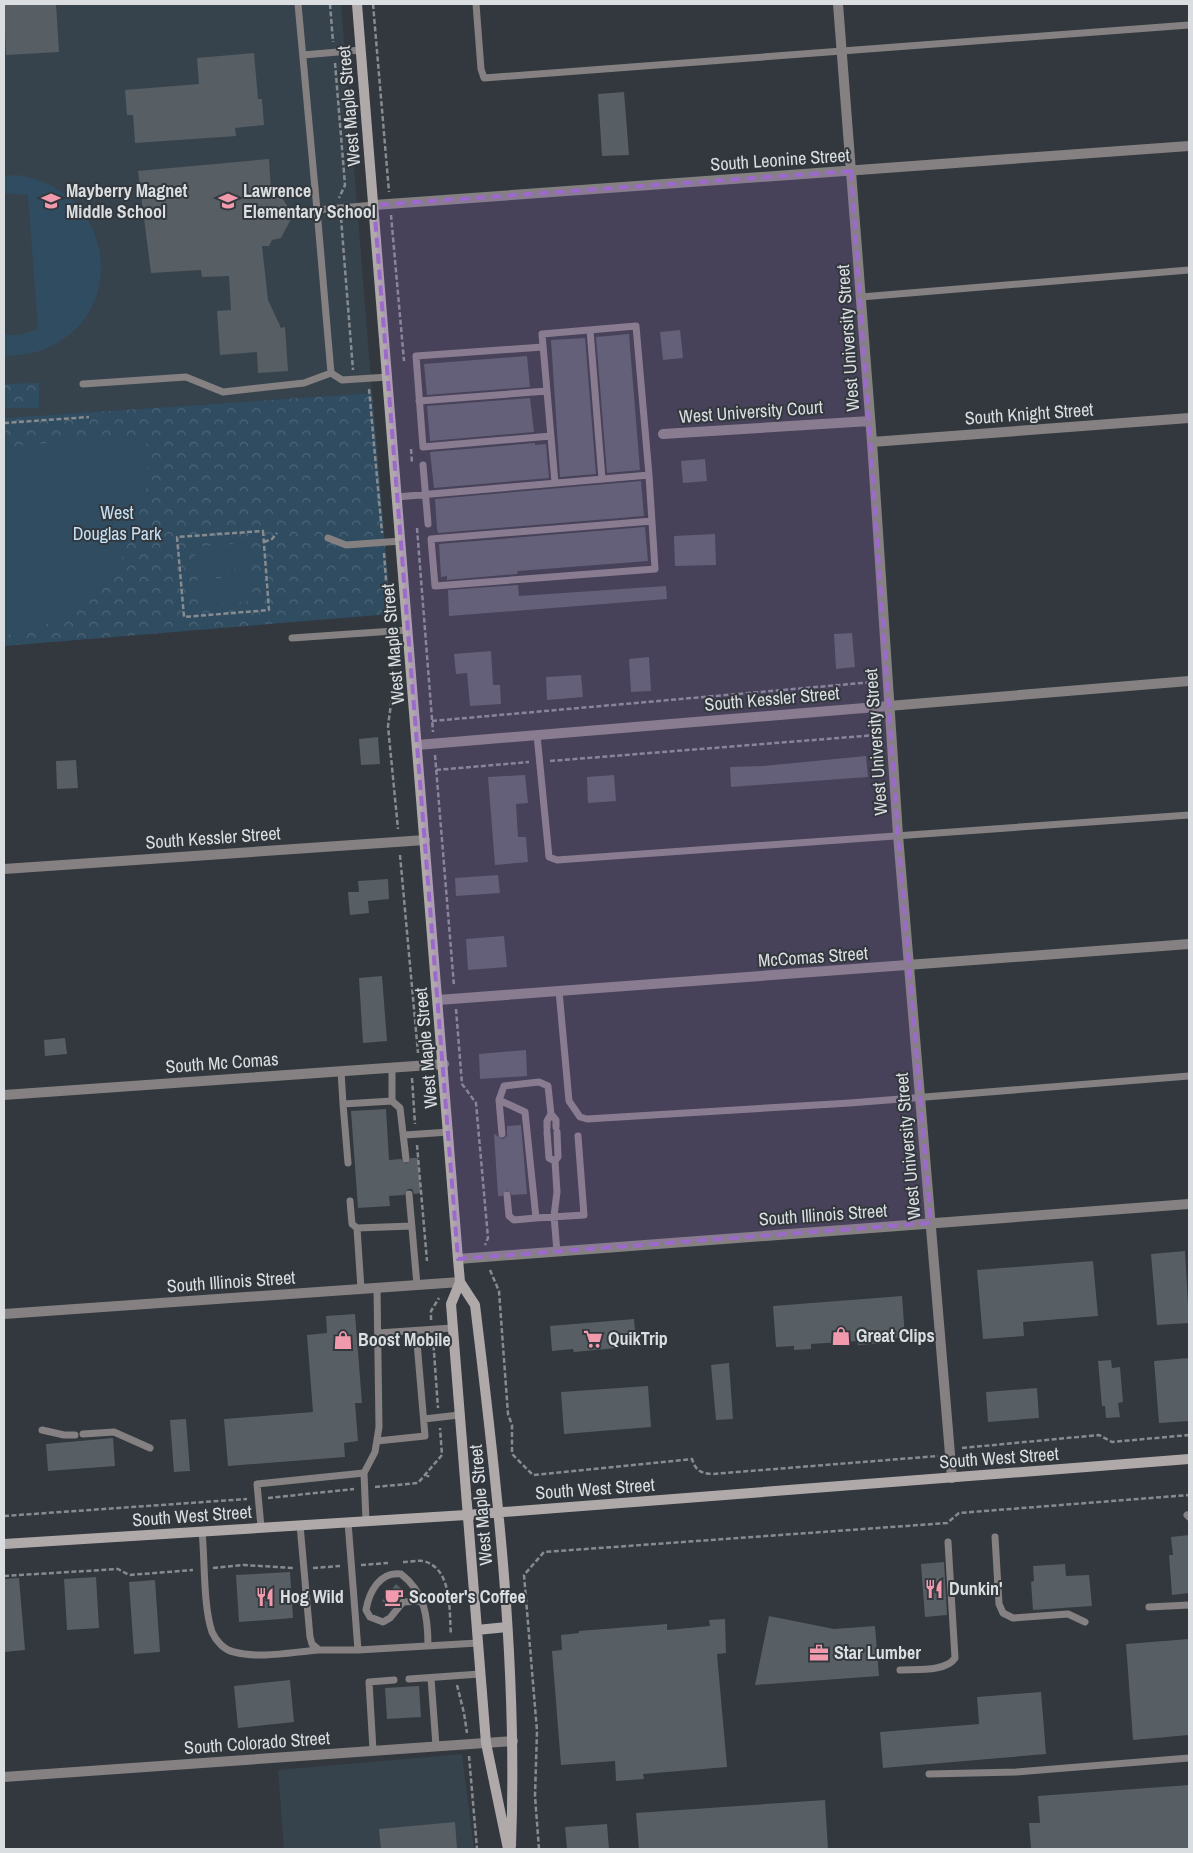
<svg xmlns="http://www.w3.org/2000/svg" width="1193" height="1853" font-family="'Archivo Narrow',sans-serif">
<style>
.built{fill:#37434c}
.forest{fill:url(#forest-crowns)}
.pitch{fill:#304c61}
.building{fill:#575e64}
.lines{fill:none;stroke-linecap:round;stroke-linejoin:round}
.path{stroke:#868b8f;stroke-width:2.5;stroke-dasharray:5 2.5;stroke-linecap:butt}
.lane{stroke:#858081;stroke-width:7}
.street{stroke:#858081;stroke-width:10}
.secondary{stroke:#b0a9aa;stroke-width:10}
.marked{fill:#9c6acb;fill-opacity:0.2;stroke:#9c6acb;stroke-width:4;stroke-dasharray:10 6;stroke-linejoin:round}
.labels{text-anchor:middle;stroke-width:4;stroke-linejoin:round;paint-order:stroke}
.street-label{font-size:18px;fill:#dadee1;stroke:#32383d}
.poi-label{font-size:18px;font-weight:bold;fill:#dadee1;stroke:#32383d;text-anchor:start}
.park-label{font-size:18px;fill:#c4e0f5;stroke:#32383d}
</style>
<defs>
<pattern id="forest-crowns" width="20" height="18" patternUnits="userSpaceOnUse" patternTransform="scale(1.25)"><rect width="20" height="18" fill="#304c61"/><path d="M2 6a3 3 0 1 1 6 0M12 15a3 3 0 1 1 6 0" fill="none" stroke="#4d6577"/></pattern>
</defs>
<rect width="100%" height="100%" fill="#32383d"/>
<path class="built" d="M4 4H341L372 393 4 418Z
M462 1754 474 1849H284L278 1770Z"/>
<path class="forest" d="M39 383V408H4V384Z
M372 393 391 614 4 646V418Z"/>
<path class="pitch" d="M17 175C114 188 133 316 42 350 29 355 17 355 4 356V335H20L38 329 28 195 4 193V176Z
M146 435 148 482 136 525 121 560 95 593 68 615 36 628 4 636V447Z
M248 543 250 568 196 572 194 547Z
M251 576 253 601 199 605 197 580Z"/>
<path class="building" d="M4 4H56L59 52 6 55Z
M254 53 258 99H262L264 125 235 128 236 136 135 143 133 115H127L125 90 199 84 197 58Z
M624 92 629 155 602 156 598 94Z
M269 159 271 191 277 190 293 215 281 238 272 240 269 246H262L268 300 281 328 285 327 288 371 258 373 257 352 220 355 217 311 231 310 229 276 202 277 201 270 151 273 138 171Z
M680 330 683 358 663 360 660 332Z
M629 334 640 470 607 473 596 337Z
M585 338 596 474 560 477 551 340Z
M527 356 530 387 427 395 424 364Z
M530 398 534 432 430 441 427 406Z
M535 443V445L546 444 549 478 434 488 430 452Z
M705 459 707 481 683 483 681 461Z
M641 481 644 516 438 533 437 529 435 499Z
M645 527 648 561 518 571 517 574 447 580V576L441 577 439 544Z
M715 534 716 565 675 566 674 536Z
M518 585 519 596 666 586 667 599 449 616 448 590Z
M852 633 855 667 836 669 834 634Z
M491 651 493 685H500L501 704 470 706 467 673 456 674 454 654Z
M649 657 651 691 631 692 629 659Z
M581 675 583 697 547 700 546 677Z
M378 737 380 764 361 765 359 739Z
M866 756 868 777 731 787 730 767 763 766Z
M76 760 78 788 57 789 56 761Z
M525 775 528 803 516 804 518 837H526L528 862 495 865 488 777Z
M614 775 616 801 588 803 587 777Z
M498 875 500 893 456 896 455 878Z
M388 879 389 899 368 901 369 913 350 915 348 892H359L358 881Z
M504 936 507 967 468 970 466 939Z
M382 976 387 1041 363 1043 359 978Z
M65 1038 67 1054 45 1056 44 1040Z
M526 1050 527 1076 480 1079 479 1054Z
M386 1109 389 1160 401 1159 406 1164 411 1158H418L421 1193 414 1194 412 1189H408L404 1195 389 1196 390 1206 358 1208 351 1111Z
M521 1125 527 1194 512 1195 507 1190 502 1196H498L494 1134 503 1139 507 1136V1126Z
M1185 1251 1189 1323 1157 1325 1151 1254Z
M1093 1261 1098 1316 1023 1322 1024 1336 983 1339 977 1270Z
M902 1296 905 1337 884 1339V1343L858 1345 857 1341 811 1344V1349L794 1350V1346L776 1347 773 1306Z
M355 1314 362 1403H355L358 1441 344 1443 345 1457 228 1466 224 1419 313 1412 307 1335 327 1333 326 1316Z
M634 1319 636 1344 617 1346V1348L574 1352 573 1349 552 1351 550 1326Z
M1189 1358V1421L1159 1423 1154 1361Z
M1111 1360 1112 1368 1120 1367 1123 1402 1118 1403 1120 1417 1106 1418 1105 1406H1102L1098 1361Z
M729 1363 733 1419 716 1420 711 1365Z
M648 1386 651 1427 564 1434 561 1392Z
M1037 1388 1039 1418 988 1422 986 1392Z
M186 1419 190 1471 174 1472 170 1420Z
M113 1438 115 1466 48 1471 46 1444Z
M1189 1535V1593L1172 1595 1169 1555H1173L1171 1537Z
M944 1562 947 1615 925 1617 921 1564Z
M1065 1564 1066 1576 1089 1575 1092 1606 1033 1610 1031 1582 1034 1581 1033 1566Z
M290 1572 293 1618 239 1622 236 1575Z
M96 1577 99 1628 67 1630 64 1579Z
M19 1578 25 1650 4 1652V1579Z
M155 1580 160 1652 134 1654 129 1582Z
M396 1584 405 1592 391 1609 382 1601Z
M769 1616 834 1629 875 1626 879 1676 755 1685Z
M725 1619 726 1653 717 1654 727 1767 643 1774 644 1779 616 1781 615 1761 561 1765 552 1651 562 1650 561 1635 579 1633V1631L667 1624V1630L710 1626 709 1620Z
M1189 1639V1735L1133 1740 1126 1644Z
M290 1680 294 1722 238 1728 234 1686Z
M419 1686 421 1717 387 1719 385 1688Z
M1041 1692 1046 1754 883 1768 880 1732 979 1724 977 1697Z
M1189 1785V1849H1031L1029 1823H1040L1038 1796Z
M825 1800 828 1849H639L636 1813Z
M455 1822 457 1849H381L379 1829Z
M607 1824 609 1849H567L565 1827Z"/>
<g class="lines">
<path class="path" d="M330 4 333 42
M373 4 389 192
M335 63 345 185 339 198
M391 215 404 361
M341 218 353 370
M369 389 382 533
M4 423 89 417
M411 449 412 463
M417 528 433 732
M263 531 269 610 184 617 177 537Z
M264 542 272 539 277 533
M384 553 389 620
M390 641 394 682 388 726 398 829
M432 721 873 682
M435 755 454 986
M550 761 876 735
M436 770 529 762
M400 855 418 1053
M456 1009 462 1084 476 1103 488 1238 485 1245
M412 1078 415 1124
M417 1145 427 1261
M490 1270 499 1291 508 1414 512 1425V1454L533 1475 692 1459C696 1471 700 1473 712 1474L938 1456
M431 1320V1311L439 1298
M433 1338 438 1408
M962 1448 1099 1435 1112 1442 1189 1435
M425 1474 431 1478
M375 1487 418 1483 442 1455 440 1428
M268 1498 354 1489
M4 1516 247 1499
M403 1562C409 1562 417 1560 423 1561 453 1568 449 1612 451 1635
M361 1565 388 1563
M213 1568 244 1565 293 1568
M313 1568 340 1566
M4 1576 118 1569 129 1575 193 1570
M457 1685 464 1713 467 1733
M469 1756 477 1849
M539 1849 535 1796 537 1731 524 1575 544 1552 947 1523 959 1513 1189 1495"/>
<path class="lane" d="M298 4 317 210
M476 4 481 69 484 78 1189 25
M303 55 361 50
M374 205 317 210 331 373 342 380 388 377
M861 297 1189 270
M590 330 602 479
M543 347 416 356 423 447 551 436
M83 384 186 377 223 392 304 383 331 373
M419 401 547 391
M423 465 428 524
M649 475 655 569 435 586 431 539 652 521
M397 497 649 475 636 326 542 334 555 483
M328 538 346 545 401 541
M292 638 408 630
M537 735 549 857 557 860 1189 815
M559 991 569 1101 580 1117 587 1119 850 1103 1189 1076
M341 1071 343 1104
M499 1100 525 1112 536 1218 584 1215 578 1136
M392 1101V1067
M551 1114 556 1120V1127
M547 1132 549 1158 555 1161 557 1192 554 1216 557 1252
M502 1134 499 1100 504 1086 539 1082 548 1086 551 1114 547 1121V1128
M405 1135 449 1132
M555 1161 558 1157 557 1132
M348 1163 343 1104 392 1101 400 1108 406 1159
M409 1194 417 1285
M507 1195 509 1216 514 1220 536 1218
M350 1201 352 1224 357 1228
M361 1289 357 1228 412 1226
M378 1333 452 1328
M424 1419 459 1415
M42 1430 64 1435H75
M83 1434 114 1432 150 1448
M377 1441 425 1436 416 1331
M364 1473 375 1452 379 1427 377 1288
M1187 1515 1189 1517
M348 1522 358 1650 478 1643
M300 1525 310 1637 312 1644 319 1650H358
M261 1527 257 1484 364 1473 366 1521
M202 1531C205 1560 203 1605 212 1632 216 1641 224 1650 234 1652 260 1659 292 1652 319 1650
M995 1537 999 1604 1003 1613 1013 1618 1068 1614 1085 1622
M423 1601 403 1602 390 1618 383 1622 370 1617 366 1610C369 1592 380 1571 401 1574 425 1592 428 1618 428 1646
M1149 1607 1189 1605
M900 1670C916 1669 946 1672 955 1658L948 1542
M431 1678 436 1746
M409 1679 480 1674
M373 1750 369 1682 394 1680
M929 1774 1016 1772 1189 1758"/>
<path class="street" d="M838 4 872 442 898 835 952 1478
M374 205 1189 146
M663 434 870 421
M872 442 1189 418
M417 745 1189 681
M4 869 425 840
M438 1000 1189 944
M4 1095 444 1064
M458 1259 1189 1204
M4 1314 460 1282
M4 1777 513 1741"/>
<path class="secondary" d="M357 4 458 1259 460 1282 451 1304 486 1743 508 1849
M460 1282 475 1305C497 1484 518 1665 511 1846
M4 1544 466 1515 1189 1459
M477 1630 507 1627"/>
</g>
<path class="marked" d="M851 171 898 835 931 1223 458 1259 374 205Z"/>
<defs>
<g id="school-bare" transform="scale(1.5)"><path d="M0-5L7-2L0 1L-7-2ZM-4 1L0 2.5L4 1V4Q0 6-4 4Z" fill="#f29aad" stroke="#32383d" stroke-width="2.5" paint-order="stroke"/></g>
<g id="shop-bare" transform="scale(1.5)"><path d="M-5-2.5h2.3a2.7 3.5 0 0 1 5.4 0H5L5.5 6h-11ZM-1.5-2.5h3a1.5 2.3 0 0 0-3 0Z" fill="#f29aad" stroke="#32383d" stroke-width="2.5" paint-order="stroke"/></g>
<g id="supermarket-bare" transform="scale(1.5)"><path d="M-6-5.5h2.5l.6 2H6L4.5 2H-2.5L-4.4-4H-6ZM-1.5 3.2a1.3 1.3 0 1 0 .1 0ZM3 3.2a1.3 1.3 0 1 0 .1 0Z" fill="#f29aad" stroke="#32383d" stroke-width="2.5" paint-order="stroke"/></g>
<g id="restaurant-bare" transform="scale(1.5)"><path d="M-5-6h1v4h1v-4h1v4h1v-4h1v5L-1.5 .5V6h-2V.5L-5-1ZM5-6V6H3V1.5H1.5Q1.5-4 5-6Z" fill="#f29aad" stroke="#32383d" stroke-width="2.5" paint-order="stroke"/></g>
<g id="cafe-bare" transform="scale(1.5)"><path d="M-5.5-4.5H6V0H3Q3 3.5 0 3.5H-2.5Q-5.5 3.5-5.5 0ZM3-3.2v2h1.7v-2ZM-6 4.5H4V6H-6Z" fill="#f29aad" stroke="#32383d" stroke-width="2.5" paint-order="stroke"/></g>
<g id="office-bare" transform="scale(1.5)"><path d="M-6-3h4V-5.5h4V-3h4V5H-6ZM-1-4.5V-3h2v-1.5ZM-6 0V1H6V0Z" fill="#f29aad" stroke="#32383d" stroke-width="2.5" paint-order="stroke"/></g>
</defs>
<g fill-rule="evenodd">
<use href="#school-bare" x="51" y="201"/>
<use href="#school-bare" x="228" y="201"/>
<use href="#shop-bare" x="841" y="1336"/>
<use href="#supermarket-bare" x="593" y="1339"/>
<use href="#shop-bare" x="343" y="1340"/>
<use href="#restaurant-bare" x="934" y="1589"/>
<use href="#restaurant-bare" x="265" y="1597"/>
<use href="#cafe-bare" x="394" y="1597"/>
<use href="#office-bare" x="819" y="1653"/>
</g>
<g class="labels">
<g class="street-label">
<text transform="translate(349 106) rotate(-95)" y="6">West Maple Street</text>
<text transform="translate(780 160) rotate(-4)" y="6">South Leonine Street</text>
<text transform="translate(848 338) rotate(-94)" y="6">West University Street</text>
<text transform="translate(751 412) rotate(-4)" y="6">West University Court</text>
<text transform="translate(1029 414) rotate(-4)" y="6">South Knight Street</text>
<text transform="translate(393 644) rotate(-95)" y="6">West Maple Street</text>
<text transform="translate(772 699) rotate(-5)" y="6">South Kessler Street</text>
<text transform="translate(876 742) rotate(-94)" y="6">West University Street</text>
<text transform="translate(213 838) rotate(-4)" y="6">South Kessler Street</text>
<text transform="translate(813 957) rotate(-4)" y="6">McComas Street</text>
<text transform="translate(426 1048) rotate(-95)" y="6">West Maple Street</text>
<text transform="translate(222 1063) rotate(-4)" y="6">South Mc Comas</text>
<text transform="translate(908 1146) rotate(-95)" y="6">West University Street</text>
<text transform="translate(823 1215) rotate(-4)" y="6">South Illinois Street</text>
<text transform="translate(231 1282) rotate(-4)" y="6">South Illinois Street</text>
<text transform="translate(999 1458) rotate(-4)" y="6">South West Street</text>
<text transform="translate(595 1489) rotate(-4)" y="6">South West Street</text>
<text transform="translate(481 1505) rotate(-95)" y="6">West Maple Street</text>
<text transform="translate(192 1516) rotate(-4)" y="6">South West Street</text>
<text transform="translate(257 1743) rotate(-4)" y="6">South Colorado Street</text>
</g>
<g class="poi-label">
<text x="66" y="197">Mayberry Magnet<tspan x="66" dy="21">Middle School</tspan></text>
<text x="243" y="197">Lawrence<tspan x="243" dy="21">Elementary School</tspan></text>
<text x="856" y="1342">Great Clips</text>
<text x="608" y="1345">QuikTrip</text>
<text x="358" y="1346">Boost Mobile</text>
<text x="949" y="1595">Dunkin'</text>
<text x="280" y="1603">Hog Wild</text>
<text x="409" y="1603">Scooter's Coffee</text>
<text x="834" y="1659">Star Lumber</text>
</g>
<g class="park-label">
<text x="117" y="519">West<tspan x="117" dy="21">Douglas Park</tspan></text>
</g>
</g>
<rect width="1193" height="1853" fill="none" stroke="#dadee1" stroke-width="10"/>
</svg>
